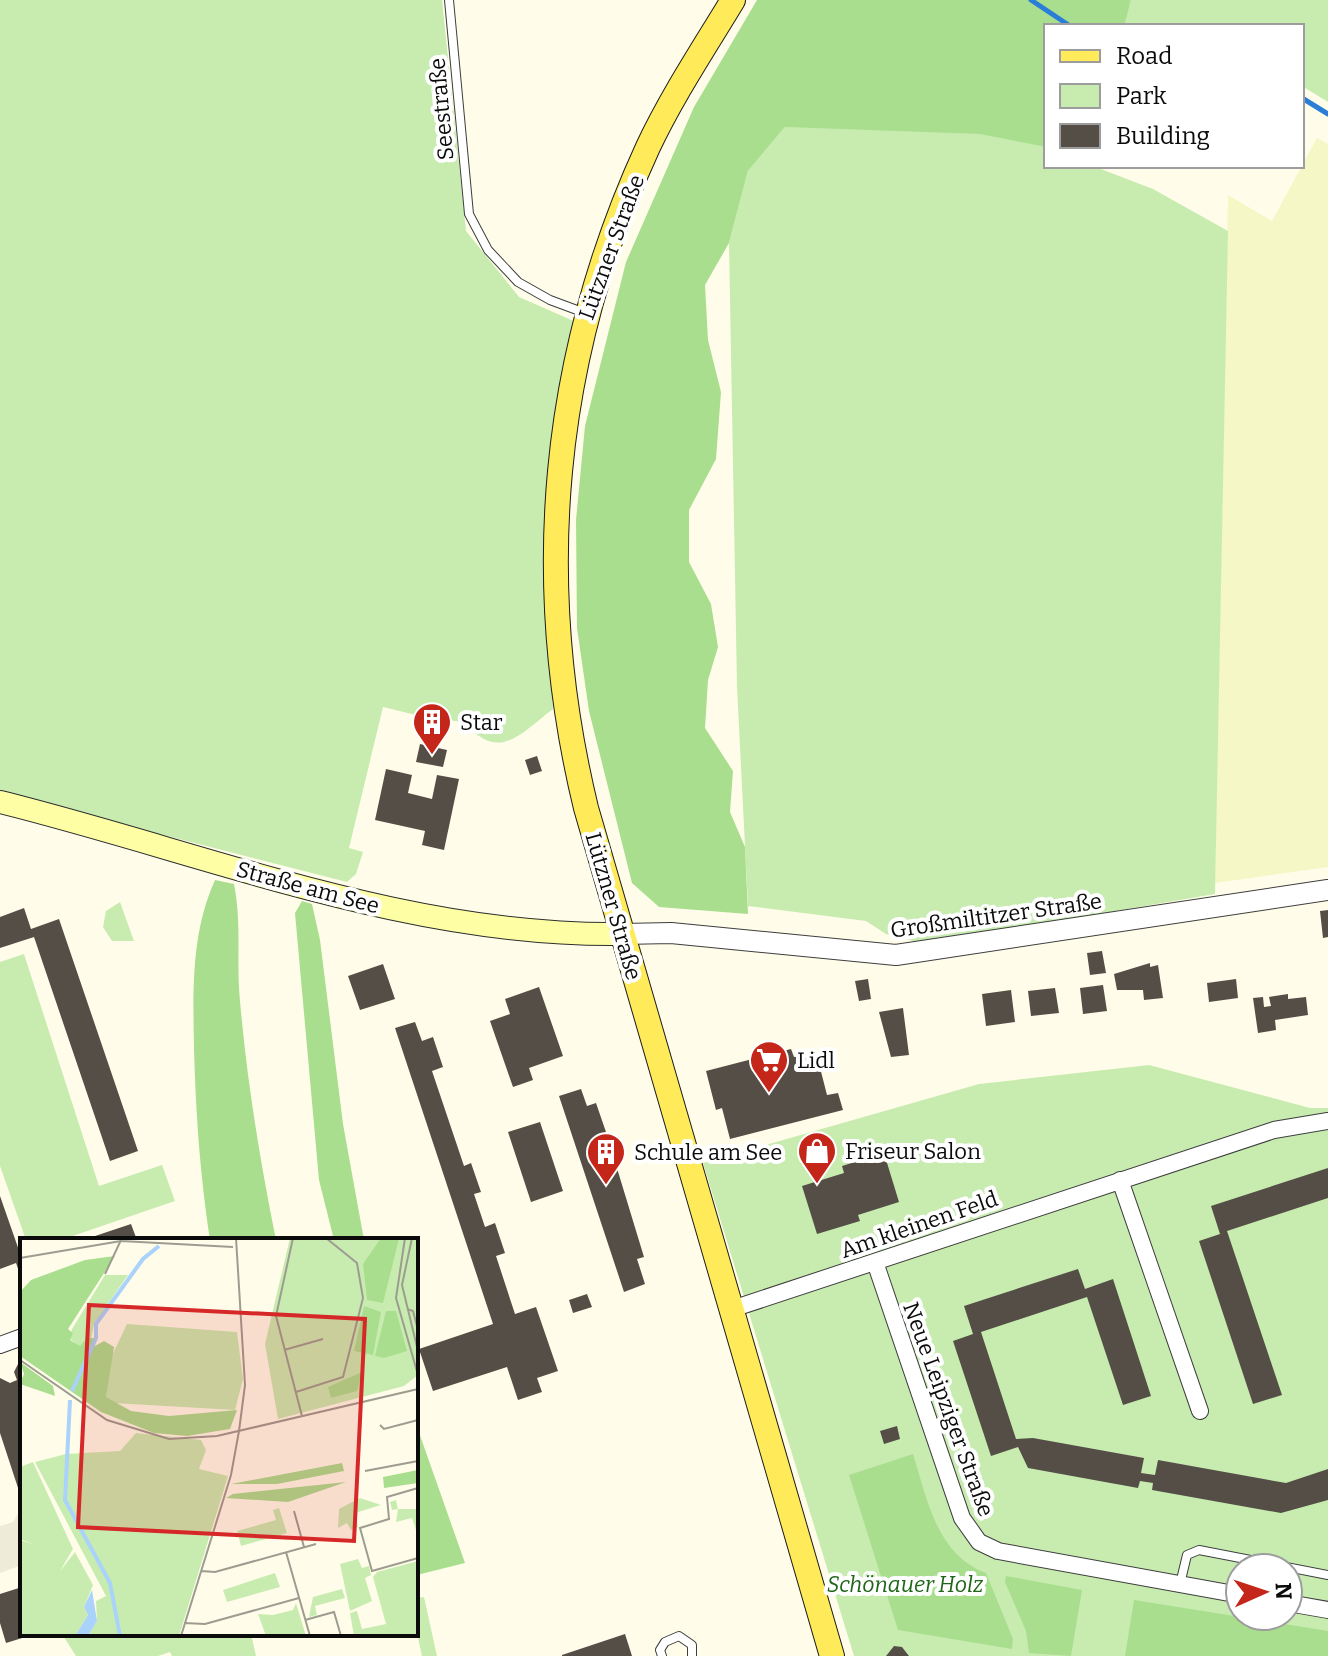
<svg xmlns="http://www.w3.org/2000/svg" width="1328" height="1656" font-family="Bitter,serif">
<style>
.farmland{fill:#f5f7c7}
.green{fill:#c8ecb0;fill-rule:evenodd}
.forest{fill:#a9de8f}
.plaza{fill:#eeebd9}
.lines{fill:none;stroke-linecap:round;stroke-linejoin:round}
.stream{stroke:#2b7ed7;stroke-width:5}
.building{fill:#544e47}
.service-casing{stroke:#3e3e3e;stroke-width:10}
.minor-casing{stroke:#3e3e3e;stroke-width:18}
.tertiary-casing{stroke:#3e3e3e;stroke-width:22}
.secondary-casing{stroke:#2d2d2d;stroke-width:24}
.primary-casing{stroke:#1c1c1c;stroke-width:26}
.service{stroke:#fff;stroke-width:8}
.minor{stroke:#fff;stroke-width:16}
.tertiary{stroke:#fff;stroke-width:20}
.secondary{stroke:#feffa4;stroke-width:22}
.primary{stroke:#ffea59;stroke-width:24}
.labels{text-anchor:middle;stroke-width:8;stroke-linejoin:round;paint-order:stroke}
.street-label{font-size:22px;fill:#0b0b0b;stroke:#fff}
.poi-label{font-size:22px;fill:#0b0b0b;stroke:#fff;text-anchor:start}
.park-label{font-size:22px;font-style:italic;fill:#1f6618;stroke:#fff}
.inset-river{fill:none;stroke:#aad3fb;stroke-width:4}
.inset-road{fill:none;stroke:#9d9c90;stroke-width:2}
.view{fill:#d62828;fill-opacity:0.15;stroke:#d62828;stroke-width:4}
.inset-edge{fill:none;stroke:#0b0b0b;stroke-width:4}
</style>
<rect width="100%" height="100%" fill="#fffde9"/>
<path class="farmland" d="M1317 138 1328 144V867L1215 883 1228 195 1272 221Z"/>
<path class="green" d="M0 0H442L466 231 519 297 576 322 549 614 553 709C520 734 499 763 464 722L447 720 441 733 415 726 416 715 383 707 349 848 363 852 356 874 347 882 0 793Z
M1131 0H1328V102L1302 86V26H1131L1124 23Z
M785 127C854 128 986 122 1046 147V166H1093L1153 189 1228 231 1215 894 934 942 914 941 886 934 866 921 748 906 737 687 729 243 748 171Z
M120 902 134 941H112L103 927 106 911Z
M24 954 99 1186 162 1165 175 1201 61 1240H26L0 1166V962Z
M1149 1065 1310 1108H1328V1656H854L703 1163 979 1084ZM1240 1568H1288V1616H1240Z
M424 1597 437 1656H422L416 1629V1598Z
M62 1634H251L256 1656H172L170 1652 158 1656H76Z"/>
<path class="forest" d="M757 0H1131L1124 26H1046V147L980 134 785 127 748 171 729 243 705 285 708 340 721 392 716 459 689 510V562L711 604 718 647 708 680 705 728 733 771 730 812 745 847 748 914 659 907 632 883 589 711 577 628 576 520 585 426 626 262 694 107Z
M215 880 234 884C242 924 236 961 240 1001 247 1081 260 1161 276 1240H210C200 1173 196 1117 194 1049 193 991 191 933 215 880Z
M302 901 312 904 320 940 343 1124 364 1240H334L319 1180 295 913Z
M416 1424 465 1563 417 1575 416 1572Z
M913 1454C927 1499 937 1555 986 1573L1013 1639 1012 1649 898 1630 849 1475Z
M1006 1576 1082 1590 1071 1656 1029 1653 1026 1631 1005 1582Z
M1134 1600 1328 1631V1656H1125Z"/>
<path class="plaza" d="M19 1512 22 1514V1565L0 1573V1526L13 1522Z"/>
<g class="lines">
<path class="stream" d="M1031 0 1070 26
M1302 98 1328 114"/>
</g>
<path class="building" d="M420 744 447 750 443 767 416 762Z
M537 756 542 771 530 775 525 760Z
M386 769 412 775 408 793 432 799 437 775 459 779 444 850 422 845 425 831 375 820Z
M24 908 31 929 59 919 138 1151 110 1161 34 937 0 948V917Z
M1328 910V937L1323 938 1320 911Z
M1102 951 1106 973 1090 975 1087 953Z
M1150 963V967L1158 965 1163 998 1144 1000 1143 990H1117L1114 974Z
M383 964 395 999 360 1010 348 976Z
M868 979 871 999 859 1001 855 981Z
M1236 979 1238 998 1209 1002 1207 983Z
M1103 985 1107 1011 1083 1014 1080 988Z
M539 987 563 1056 529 1068 533 1080 513 1087 490 1021 510 1014 505 999Z
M1055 988 1059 1013 1031 1016 1028 991Z
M1011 990 1015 1022 986 1026 982 994Z
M1288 994V999L1306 997 1308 1015 1275 1020 1276 1030 1258 1033 1253 998 1263 997 1264 1007 1271 1006 1269 997Z
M903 1008 909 1055 891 1057 879 1012Z
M415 1022 422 1041 433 1037 443 1067 432 1071 464 1166 471 1163 481 1192 474 1194 485 1227 495 1223 505 1253 496 1256 515 1314 536 1307 558 1371 537 1378 542 1392 518 1400 507 1367 433 1391 419 1349 493 1324 395 1028Z
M791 1049 794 1057 816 1052 827 1095 838 1093 843 1110 730 1139 722 1108 716 1110 706 1071Z
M581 1089 587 1106 596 1103 606 1132 597 1135 600 1145 609 1142 644 1257 637 1259 645 1284 624 1292 559 1096Z
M540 1122 563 1191 531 1202 508 1132Z
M884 1153 899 1202 858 1215 860 1221 817 1234 802 1186 844 1173 842 1166Z
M1328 1168V1198L1227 1231 1282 1395 1253 1404 1199 1241 1220 1234 1211 1206Z
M0 1196 22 1259V1280L16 1263 0 1269Z
M131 1224 137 1240H86V1239Z
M1078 1269 1085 1289 1113 1279 1151 1396 1123 1405 1087 1297 981 1332 1016 1439 1033 1438 1144 1458 1141 1473 1155 1475 1158 1460 1286 1483 1328 1469V1500L1281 1513 1152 1490 1153 1483 1140 1481 1138 1488 1028 1468 1018 1447 991 1456 953 1341 973 1334 964 1306Z
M587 1294 592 1307 573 1313 569 1300Z
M22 1356V1497H21L0 1433V1378L10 1383 17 1380 14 1372Z
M897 1426 900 1439 884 1444 880 1431Z
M22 1587V1634L32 1635 6 1643 0 1623V1594Z
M625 1634 632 1656H562V1655Z
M894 1646 902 1647 909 1656H886Z"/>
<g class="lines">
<g class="service-casing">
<path id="service" d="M449 0 469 214 488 250 518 282 550 300 585 313
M1180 1584 1187 1555 1199 1550 1328 1575
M662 1656 660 1650 665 1642 679 1636 692 1645V1656"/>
</g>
<g class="minor-casing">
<path id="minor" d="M1120 1180 1200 1411
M875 1262 962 1518 979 1542 998 1551 1240 1595
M732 1309 1274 1130 1328 1121
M0 1345 22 1337
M1288 1603 1328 1610"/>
</g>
<g class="tertiary-casing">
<path id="tertiary" d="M622 934 671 933 896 955 1328 890"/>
</g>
<g class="secondary-casing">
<path id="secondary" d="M0 802C205 853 407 937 622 934"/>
</g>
<g class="primary-casing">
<path id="primary" d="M733 0C704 48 672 96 648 147 551 358 531 581 586 808L832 1656"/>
</g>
<use href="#service" class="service"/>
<use href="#minor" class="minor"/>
<use href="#tertiary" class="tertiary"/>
<use href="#secondary" class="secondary"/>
<use href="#primary" class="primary"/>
</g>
<defs>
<g id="building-pin" transform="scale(2)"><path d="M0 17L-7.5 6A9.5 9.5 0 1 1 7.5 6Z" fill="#c4261a" stroke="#fff"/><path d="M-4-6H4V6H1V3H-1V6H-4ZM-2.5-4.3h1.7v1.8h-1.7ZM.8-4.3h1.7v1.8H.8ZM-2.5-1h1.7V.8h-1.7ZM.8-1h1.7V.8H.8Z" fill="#fff"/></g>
<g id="supermarket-pin" transform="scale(2)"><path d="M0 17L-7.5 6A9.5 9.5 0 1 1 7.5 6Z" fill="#c4261a" stroke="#fff"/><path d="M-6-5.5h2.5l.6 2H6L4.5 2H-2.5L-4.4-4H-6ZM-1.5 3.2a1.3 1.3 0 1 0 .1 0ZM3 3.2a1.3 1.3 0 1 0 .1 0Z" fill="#fff"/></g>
<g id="shop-pin" transform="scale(2)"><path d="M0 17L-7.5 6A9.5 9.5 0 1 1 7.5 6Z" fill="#c4261a" stroke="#fff"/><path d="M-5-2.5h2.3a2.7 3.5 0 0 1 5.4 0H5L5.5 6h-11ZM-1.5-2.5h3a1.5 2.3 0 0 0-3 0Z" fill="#fff"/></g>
</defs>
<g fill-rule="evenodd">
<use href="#building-pin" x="432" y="722"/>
<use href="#supermarket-pin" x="769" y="1060"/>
<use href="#shop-pin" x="817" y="1151"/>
<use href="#building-pin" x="606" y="1152"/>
</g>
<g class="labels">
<g class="street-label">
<text transform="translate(441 109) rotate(-95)" y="8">Seestraße</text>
<text transform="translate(611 247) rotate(-70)" y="8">Lützner Straße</text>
<text transform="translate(308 887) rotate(15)" y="8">Straße am See</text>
<text transform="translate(614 906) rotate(74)" y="8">Lützner Straße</text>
<text transform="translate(996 915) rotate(-8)" y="8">Großmiltitzer Straße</text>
<text transform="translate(919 1224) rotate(-19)" y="8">Am kleinen Feld</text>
<text transform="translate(949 1409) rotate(70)" y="8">Neue Leipziger Straße</text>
</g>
<g class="poi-label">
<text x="460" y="730">Star</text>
<text x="797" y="1068">Lidl</text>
<text x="845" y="1159">Friseur Salon</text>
<text x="634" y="1160">Schule am See</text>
</g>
<g class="park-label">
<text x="905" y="1592">Schönauer Holz</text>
</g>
</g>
<g transform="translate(20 1238)">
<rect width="398" height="398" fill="#fffde9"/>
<path d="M270 0H398V137L384 148 258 181 245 106ZM85 37H108L74 86 71 101 60 109 50 101 52 91ZM107 86 217 94 223 141 215 172 93 165 86 159 88 126ZM116 195 181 202 186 212 179 231 208 238 159 398H68L77 383 76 363 86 358 15 224 46 216 100 213ZM13 224 53 311 40 333 55 314 73 347 64 369 68 377 55 398H0V302L16 307 0 301V229ZM340 260 361 267 335 275 338 289 331 292 327 285 318 290 319 271ZM376 262 378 271H398V298L392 280 376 284 378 271 372 272 370 264ZM259 270 267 295 221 308 217 293 256 282 253 272ZM338 321 342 330 349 328 351 337 345 340 352 363 330 373 320 326ZM398 323V398H334L330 375 337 373 342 391 366 386 353 339 357 334ZM255 335 260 349 207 364 203 352ZM322 351 325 360 295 368 297 377 289 379 293 359ZM276 365 286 398H246L238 376 253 377 273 372Z" fill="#c8ecb0"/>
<path d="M361 0 379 1 363 65 347 62 343 26ZM95 18 48 91 53 95 50 102 60 108 67 100H76L75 108 84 103 94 109 86 159 111 173 149 178 217 172 210 191 167 198 134 195 81 174 0 118V54L11 42 65 22ZM344 68 361 74 353 117 334 113ZM366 73H376L387 113 364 120 355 118ZM0 124 33 148 35 158 0 146 4 136ZM342 134 337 153 311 160 308 149ZM322 225 324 233 257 246H211ZM398 232V245L364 250 363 239ZM326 244 268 264 206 260 213 256Z" fill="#a9de8f"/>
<path d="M72 352 77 383 68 398H55L68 377 64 369Z" fill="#aad3fb"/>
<path class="inset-river" d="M52 153 76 100V86L123 21 139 8M50 162 45 262 90 345 100 398"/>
<path class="inset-road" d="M216 0 225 147 219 193M273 0 256 78 282 178M385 0 376 60 398 137M392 0 382 47 398 113M0 20 101 3 213 9M85 36 101 2M387 71 393 73 398 92M264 112 303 101M0 122 87 182 149 201 197 198 398 151M276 154 323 139 343 60 337 25 306 0M360 187 364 191 398 182M345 233 398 223M398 250 367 259 369 281 340 290 352 333 398 320M274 273 284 309M266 314 290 398M181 333 195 334 296 306M285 382 314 374 321 398M164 385 185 386 279 360M161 398 211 237 219 193"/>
<path class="view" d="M69 67 345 81 334 303 58 289Z"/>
<rect width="398" height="398" class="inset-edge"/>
</g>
<rect x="1044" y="24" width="260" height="144" fill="#ffffff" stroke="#9d9d9d" stroke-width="2"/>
<rect x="1060" y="50" width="40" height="12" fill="#ffea59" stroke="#9d9d9d" stroke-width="2"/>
<text x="1116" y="64" font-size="24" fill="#0b0b0b">Road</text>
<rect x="1060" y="84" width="40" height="24" fill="#c8ecb0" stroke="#9d9d9d" stroke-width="2"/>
<text x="1116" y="104" font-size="24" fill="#0b0b0b">Park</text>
<rect x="1060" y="124" width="40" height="24" fill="#544e47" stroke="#9d9d9d" stroke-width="2"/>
<text x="1116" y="144" font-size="24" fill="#0b0b0b">Building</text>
<g transform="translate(1264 1592) rotate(87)"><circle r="38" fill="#ffffff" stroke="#9d9d9d" stroke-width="2"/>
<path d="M0-6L14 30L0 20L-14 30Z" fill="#c4261a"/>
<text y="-12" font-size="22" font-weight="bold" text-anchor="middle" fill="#0b0b0b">N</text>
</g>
</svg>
